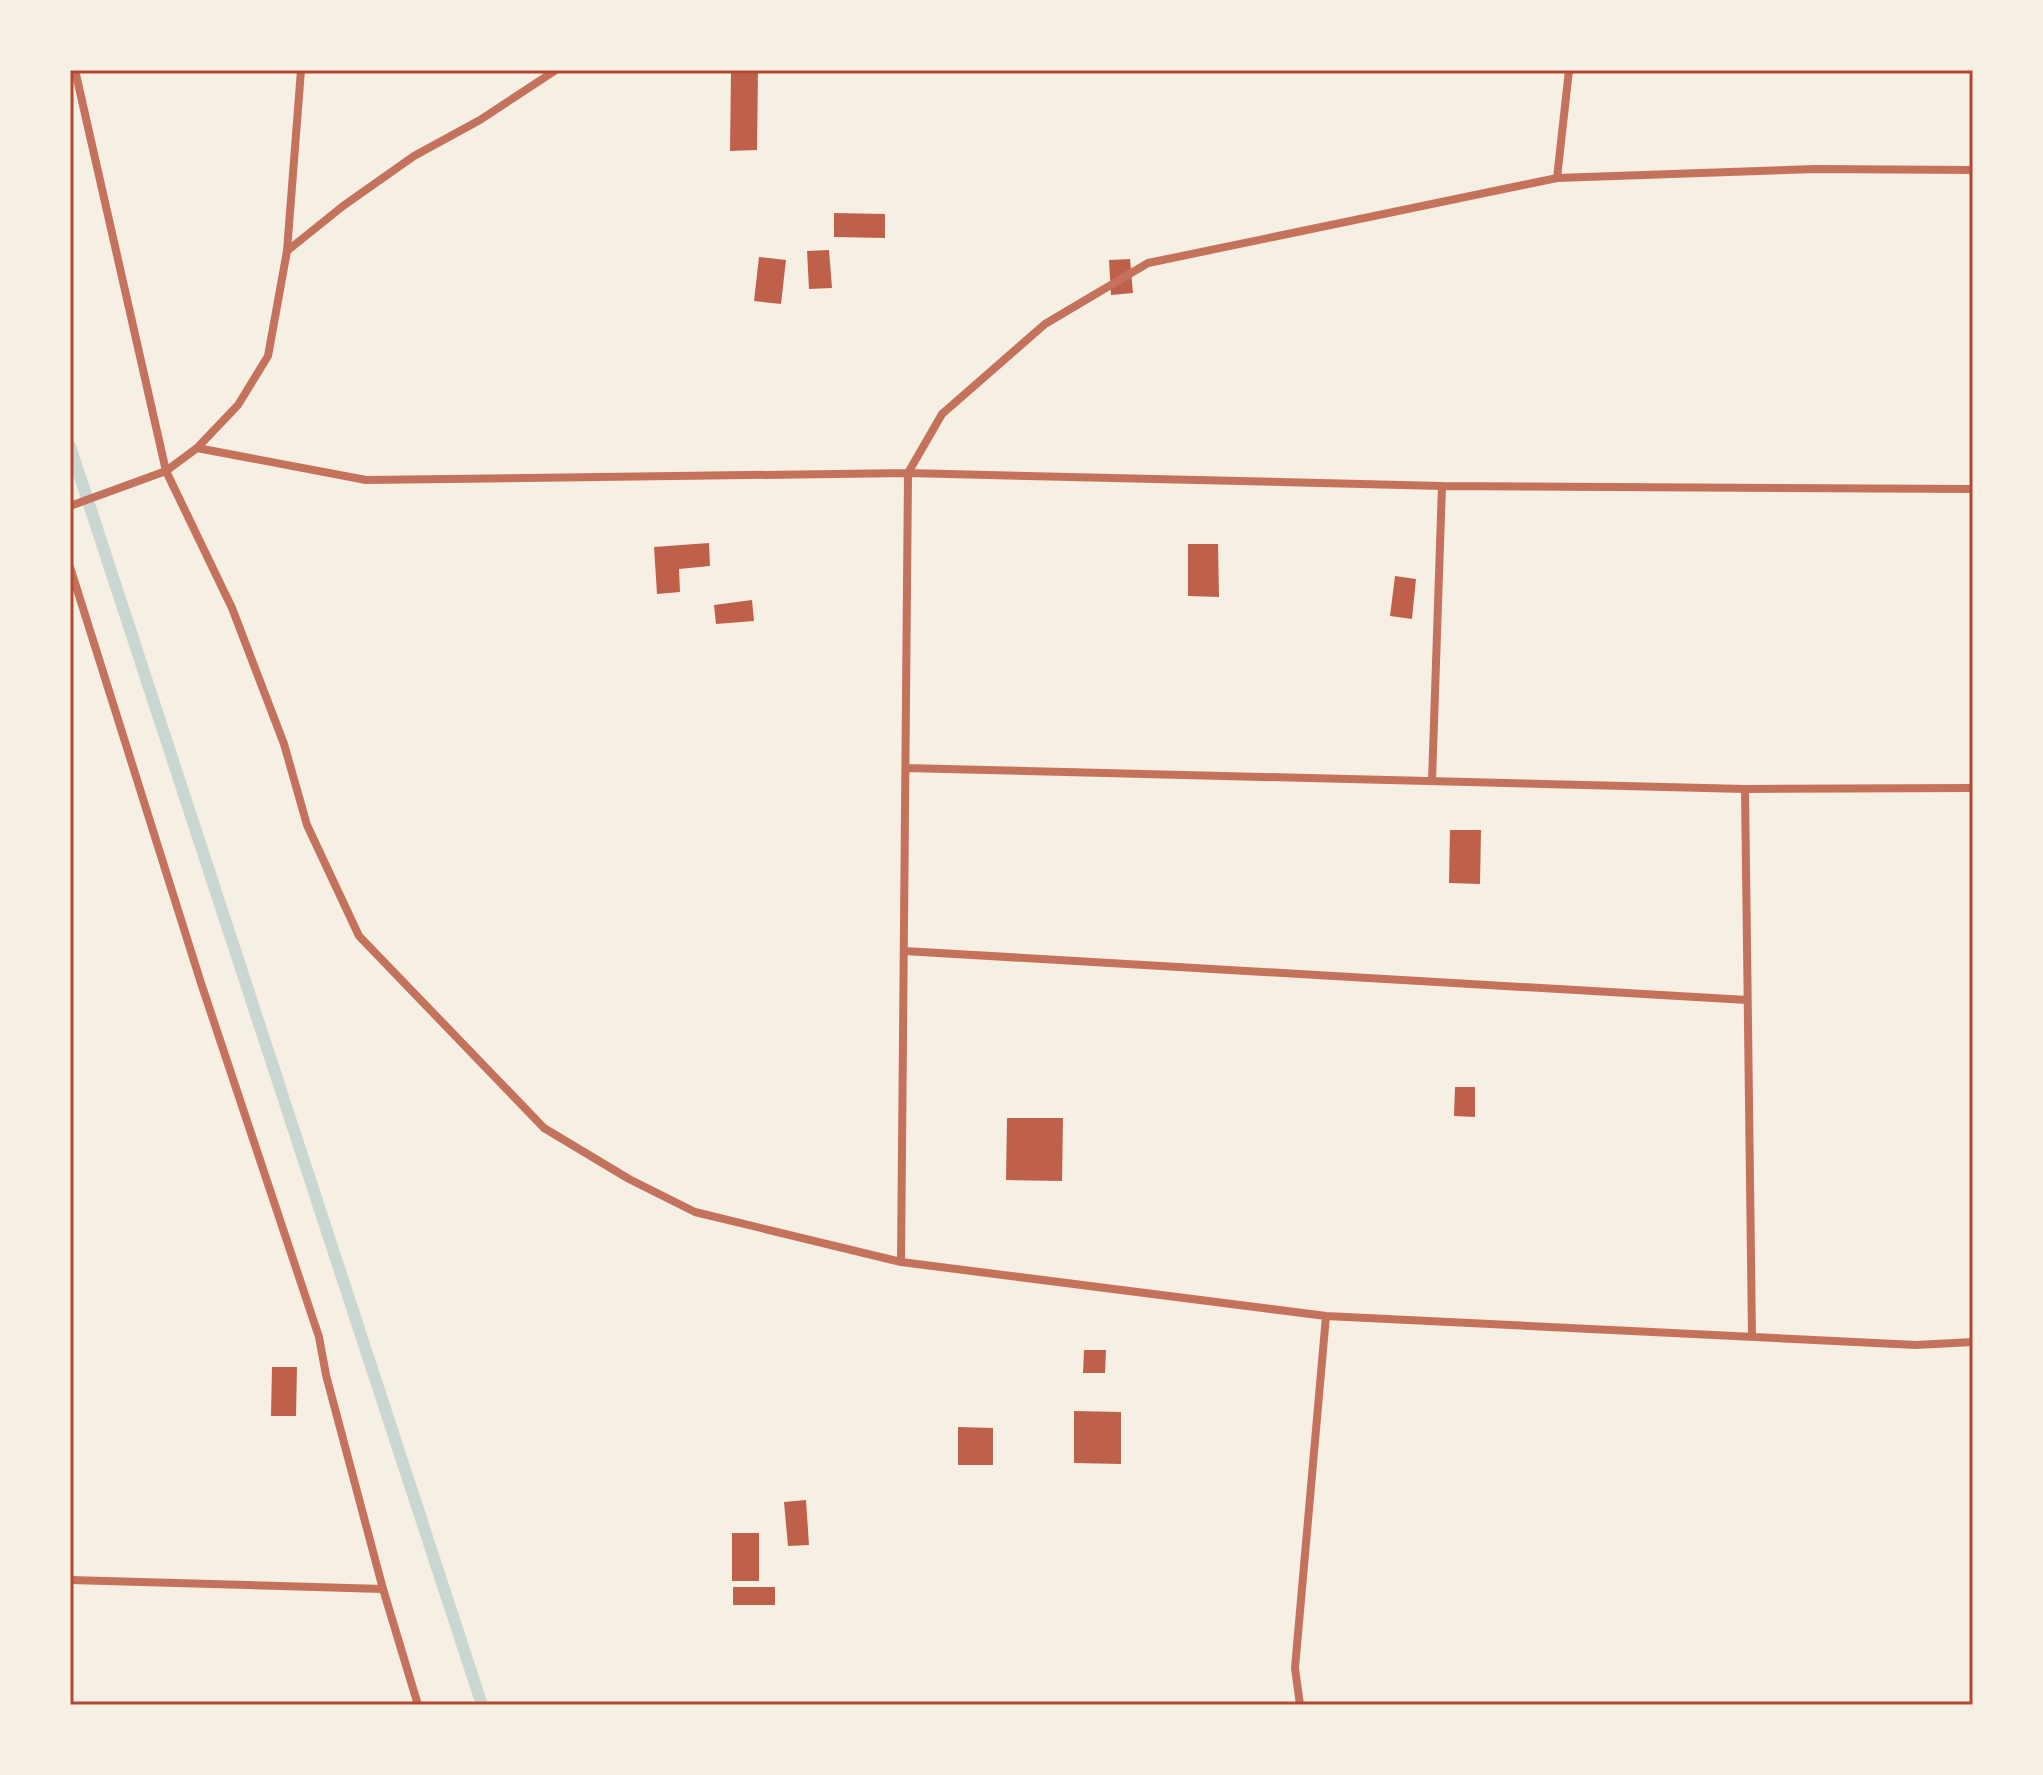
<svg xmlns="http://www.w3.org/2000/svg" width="2043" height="1775" font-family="Roboto,sans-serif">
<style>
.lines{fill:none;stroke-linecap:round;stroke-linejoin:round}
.stream{stroke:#c9d6d2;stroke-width:12}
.building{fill:#bf614a}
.minor{stroke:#c5725c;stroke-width:8}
.neatline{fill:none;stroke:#b5482f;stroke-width:3}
</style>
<rect width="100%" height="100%" fill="#f6efe4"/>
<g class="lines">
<path class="stream" d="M70 446 482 1705"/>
</g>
<path class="building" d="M731 70H758L757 150 730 151Z
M834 213 885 214V238L834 237Z
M829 250 832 288 809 289 807 251Z
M759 257 786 260 781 304 754 301Z
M1130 259 1133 293 1111 295 1109 260Z
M709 543 710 566 679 569 680 592 657 594 654 547Z
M1188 544H1218L1219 597 1188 596Z
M1395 576 1416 579 1412 619 1390 616Z
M752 600 754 621 716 624 714 605Z
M1450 830H1481L1480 884 1449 883Z
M1455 1087H1475V1117L1454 1116Z
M1007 1118H1063L1062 1181 1006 1180Z
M1084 1350H1106L1105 1373H1083Z
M272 1367H297L296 1416H271Z
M1074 1411 1121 1412V1464L1074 1463Z
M958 1427 993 1428V1465H958Z
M806 1500 809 1545 788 1546 784 1502Z
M732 1533H759V1581H732Z
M733 1587H775V1605H733Z"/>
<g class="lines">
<path class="minor" d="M75 70 166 471 232 608 284 744 307 825 359 936 544 1128 629 1179 695 1212 901 1262 1326 1316 1916 1345 1973 1342
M1557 178 1569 70
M287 251 301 70
M197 448 366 480 908 473 942 414 1045 324 1148 263 1557 178 1815 169 1973 170
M70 506 166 471 197 448 238 405 268 356 287 251 343 206 414 156 480 120 556 70
M70 567 201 983 319 1337 326 1375 383 1589 418 1705
M906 768 1745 789 1973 788
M1432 781 1442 486
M1745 789 1752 1337
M904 951 1747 1000
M901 1262 908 473 1442 486 1973 489
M70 1580 383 1589
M1300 1705 1295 1668 1326 1316"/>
</g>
<rect width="2043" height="1775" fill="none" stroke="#f6efe4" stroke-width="144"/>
<rect x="72" y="72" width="1899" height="1631" class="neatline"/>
</svg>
